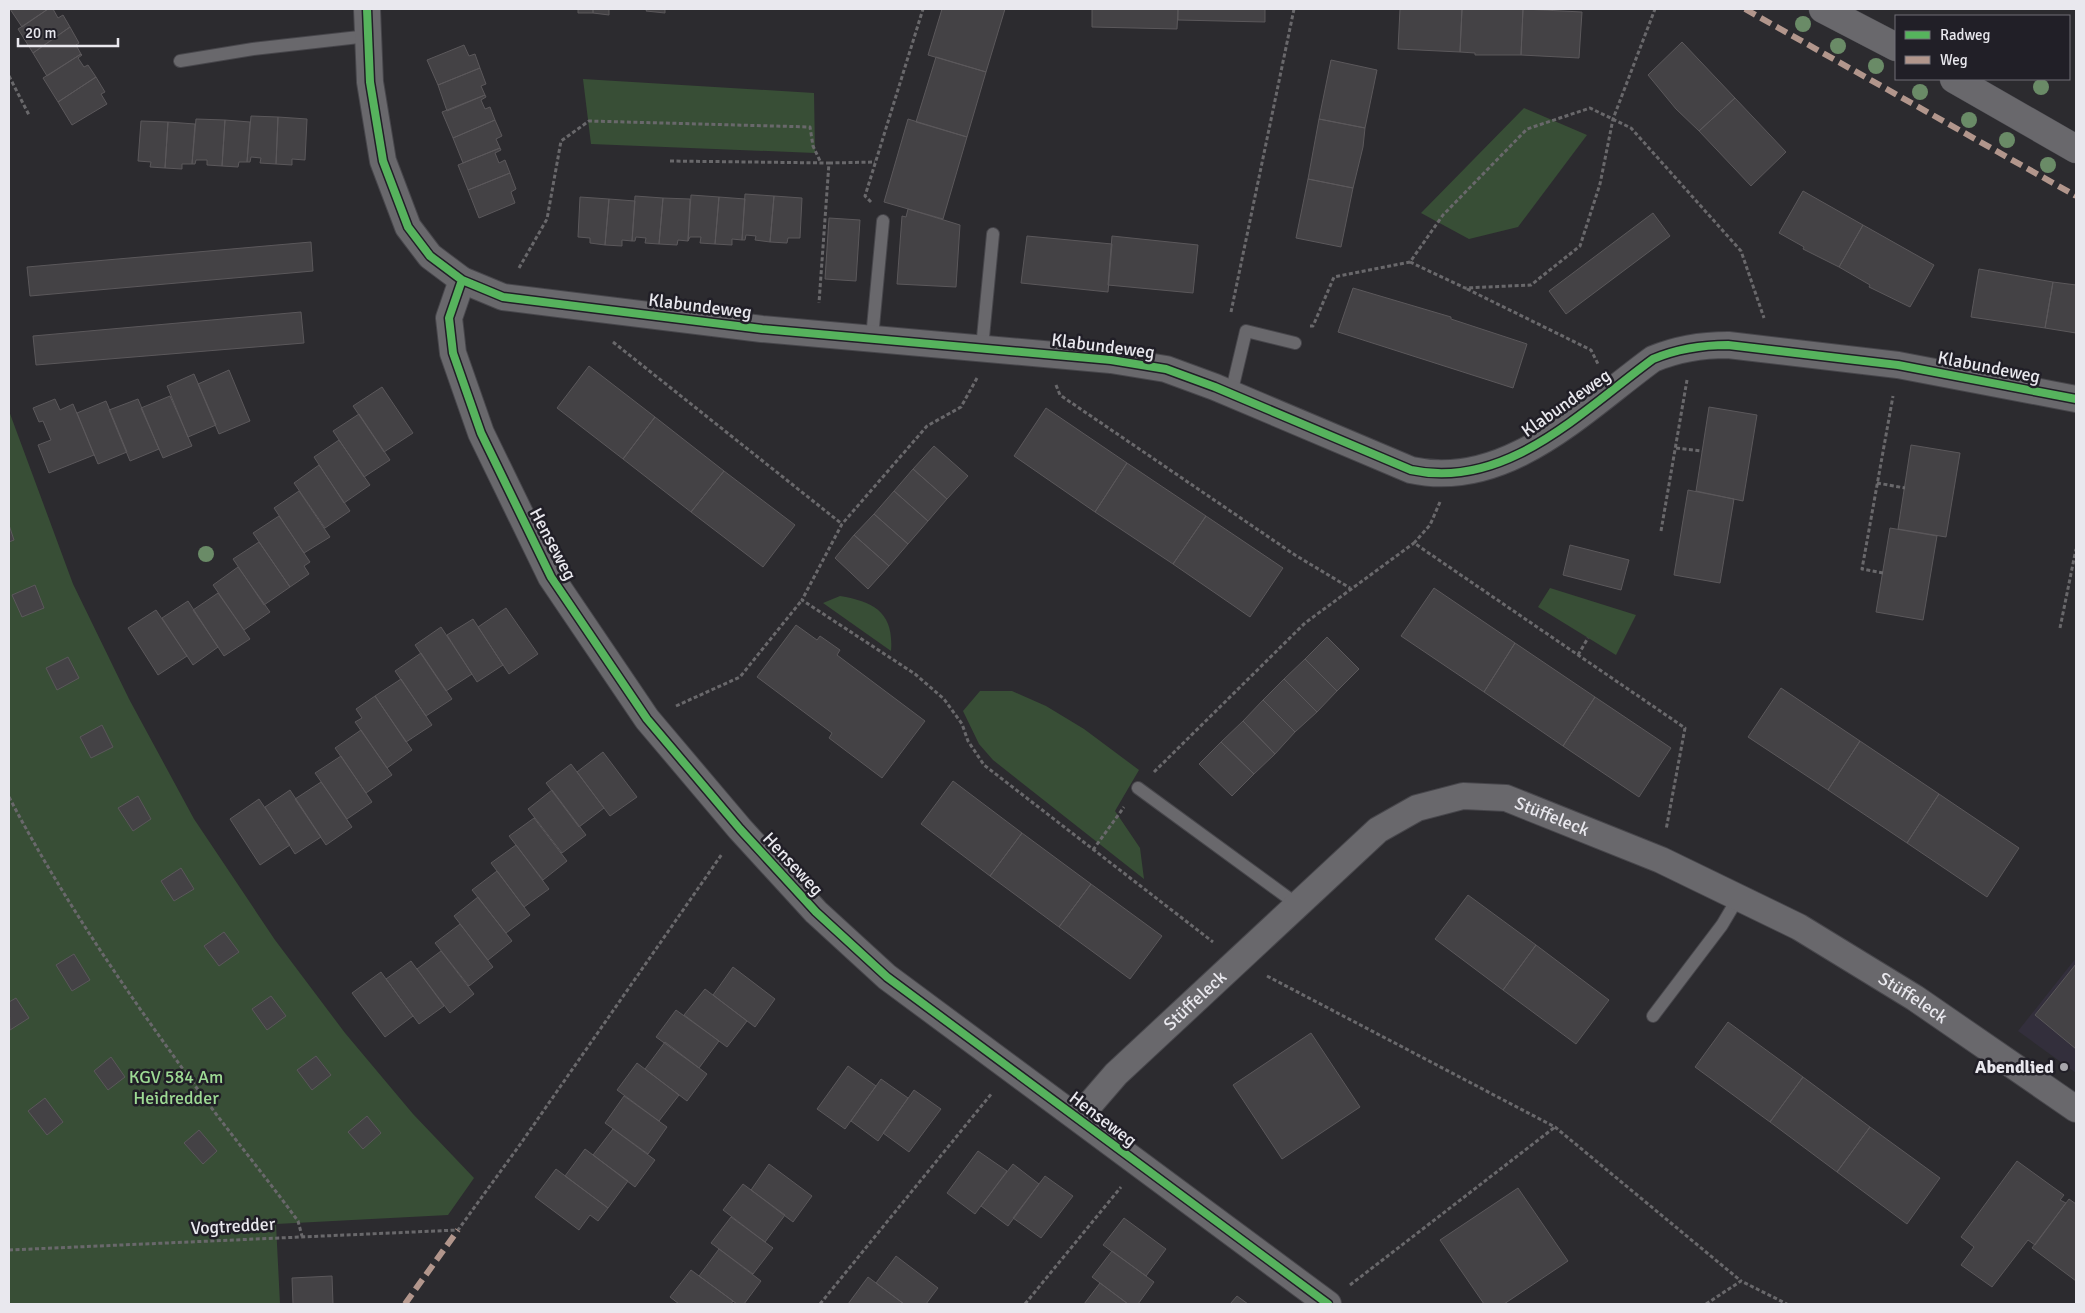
<svg xmlns="http://www.w3.org/2000/svg" width="2085" height="1313" font-family="Signika,sans-serif">
<style>
.built{fill:#332f3c}
.green{fill:#384e36}
.building{fill:#444245;stroke:#5b585b}
.lines{fill:none;stroke-linecap:round;stroke-linejoin:round}
.lane-casing{stroke:#47464b;stroke-width:14}
.street-casing{stroke:#47464b;stroke-width:28}
.secondary-casing{stroke:#47464b;stroke-width:29}
.path{stroke:#69686b;stroke-width:3;stroke-dasharray:4 2.5;stroke-linecap:butt}
.lane{stroke:#69686c;stroke-width:12}
.street{stroke:#69686c;stroke-width:26}
.secondary{stroke:#69686c;stroke-width:28}
.quiet{stroke:#b2968c;stroke-width:6;stroke-dasharray:12 6;stroke-linecap:butt}
.cycleway-casing{stroke:#211f27;stroke-width:11}
.cycleway{stroke:#56b35d;stroke-width:8}
.tree{fill:#6a8b67}
.poi-dot{fill:#a7a6ab;stroke:#211f27;stroke-width:2}
.labels{text-anchor:middle;stroke-width:5;stroke-linejoin:round;paint-order:stroke}
.street-label{font-size:18px;fill:#e9e8ee;stroke:#211f27}
.poi-label{font-size:18px;font-weight:bold;fill:#e9e8ee;stroke:#211f27;text-anchor:end}
.park-label{font-size:18px;fill:#9dda94;stroke:#211f27}
</style>
<rect width="100%" height="100%" fill="#2c2b2f"/>
<path class="built" d="M2076 958V1073L2018 1031Z"/>
<path class="green" d="M583 79 814 93 815 153 591 144Z
M1524 108 1587 135 1518 227 1469 239 1421 213Z
M9 411 73 584 129 699 194 819 275 940 345 1033 413 1114 474 1178 448 1215 276 1224 280 1304H9Z
M1550 588 1636 615 1616 655 1538 607Z
M840 596C875 602 894 613 891 651L823 603Z
M980 691H1012L1046 706 1084 729 1139 770 1115 811 1140 848 1144 879 993 760 979 744 963 711Z"/>
<path class="building" d="M10 9H48L22 27Z
M48 9H53L58 18 63 15 70 27 33 53 18 29Z
M578 9H593V13H578Z
M593 9H609V15L593 13Z
M647 9H665V13L646 11Z
M942 9H1005L986 72 928 55Z
M1092 9H1178L1177 29 1092 27Z
M1178 9H1265V22L1178 20Z
M1400 9H1462L1460 52 1398 49Z
M1462 9H1523L1521 55H1475V53L1460 52Z
M1523 9 1582 12 1579 58 1521 55Z
M70 27 79 43 76 45 81 54 47 76 33 53Z
M1682 42 1735 98 1699 131 1676 109 1648 75Z
M464 45 469 56 475 54 480 68 438 85 427 60Z
M81 54 82 55 78 58 84 67 88 65 96 77 58 102 43 78Z
M936 57 986 72 967 137 916 122Z
M1331 60 1377 70 1365 128 1319 119Z
M480 68 486 84 481 86 485 95 447 111 438 85Z
M96 77 105 92 101 94 107 104 72 125 58 102Z
M485 95 486 97 481 100 485 109 490 107 495 120 453 138 442 112Z
M1735 98 1786 152 1751 186 1699 131Z
M251 116 278 117 276 164 260 163 261 158 251 157 250 162H247Z
M278 117 307 119 305 160 292 159V165L276 164Z
M196 119 225 120 222 166 207 165V160H196L195 164H192Z
M908 119 967 137 943 219 884 202Z
M1319 119 1365 128 1363 147 1353 188 1308 179Z
M225 120 250 122 247 162H239L238 167 222 166Z
M495 120 502 136 496 139 500 148 463 163 453 138Z
M141 121 168 122 165 168 150 167 151 162 138 161Z
M168 122 195 124 192 164H182V169L165 168Z
M500 148 501 150 495 153 499 163 505 160 510 173 468 190 458 165Z
M510 173 516 189 511 192 515 203 479 218 468 190Z
M1308 179 1353 188 1341 247 1296 238Z
M1803 191 1863 225 1839 267 1803 249 1804 247 1779 233Z
M745 194 774 196 770 242 755 240 756 236 746 235 745 240H742Z
M691 195 719 197 715 244 700 243 701 237H690L688 241Z
M635 196 663 198 659 244 645 243 646 238 636 237 635 241H632Z
M774 196 802 198 800 238H788L787 243 770 242Z
M580 197 609 199 605 245 590 243V238L578 237Z
M719 197 745 199 742 240 732 239V245L715 244Z
M663 198 690 199 688 241 678 240 677 245 659 244Z
M609 199 635 201 632 241 622 240V246L605 245Z
M908 209 960 225 956 287 897 284 902 216 906 217Z
M1653 213 1670 236 1566 314 1549 291Z
M829 218 860 220 856 281 825 279Z
M1863 225 1934 265 1910 307 1869 287 1870 285 1839 267Z
M1027 236 1112 244 1108 292 1021 283Z
M1112 236 1198 245 1193 293 1108 285Z
M311 242 313 271 30 296 27 267Z
M1979 269 2053 282 2045 328 1971 317Z
M2053 282 2076 285V333L2045 328Z
M1353 288 1451 317V319L1527 344 1513 388 1338 332Z
M301 312 304 343 36 365 33 336Z
M589 366 655 417 623 459 557 408Z
M229 370 250 421 219 434 198 384Z
M194 374 216 425 188 437 167 386Z
M382 387 413 433 384 452 353 406Z
M170 396 192 446 163 458 141 408Z
M55 399 60 410 73 404 94 455 49 473 38 445 51 440 43 421 39 422 33 408Z
M138 399 159 449 130 461 109 410Z
M106 401 127 452 98 464 77 413Z
M1709 407 1757 415 1743 501 1696 491Z
M1046 408 1127 463 1095 512 1014 456Z
M359 414 390 460 364 477 333 431Z
M655 417 724 471 691 512 623 459Z
M339 440 370 485 344 503 314 457Z
M1911 445 1960 453 1946 537 1898 529Z
M934 446 968 476 947 499 913 469Z
M1127 463 1206 516 1173 564 1095 512Z
M319 465 350 511 325 528 294 483Z
M913 469 947 499 928 521 894 491Z
M724 471 795 525 763 567 691 512Z
M1688 490 1734 499 1720 583 1674 575Z
M299 491 330 537 304 553 274 508Z
M894 491 928 521 908 544 874 514Z
M874 514 908 544 889 566 854 535Z
M279 516 310 562 304 566 309 574 290 587 253 533Z
M1206 516 1283 568 1250 617 1173 564Z
M9 525 14 540 9 542Z
M1890 528 1937 536 1923 620 1876 612Z
M854 535 889 566 868 589 835 558Z
M259 542 290 587 264 605 233 559Z
M1570 545 1629 560 1621 590 1563 575Z
M238 567 270 612 244 630 213 585Z
M35 585 44 608 22 617 12 595Z
M1434 588 1515 643 1484 692 1401 636Z
M218 593 250 639 224 656 193 610Z
M188 601 218 647 193 665 162 618Z
M506 608 538 654 509 674 478 627Z
M156 610 187 656 158 675 128 628Z
M473 619 503 665 477 682 447 635Z
M796 625 817 640 820 636 840 650 837 655 925 721 882 778 829 738 832 733 757 677Z
M441 627 472 674 446 691 415 645Z
M1327 637 1359 669 1337 691 1305 659Z
M1515 643 1595 697 1563 746 1484 692Z
M421 653 452 699 426 716 395 671Z
M68 657 79 678 57 690 46 668Z
M1305 659 1337 691 1317 712 1284 679Z
M401 679 432 725 406 742 375 696Z
M1284 679 1317 712 1295 732 1263 700Z
M1781 688 1860 741 1828 790 1748 737Z
M375 696 412 750 387 768 355 722 362 718 356 709Z
M1595 697 1671 748 1639 797 1563 746Z
M1263 700 1295 732 1275 754 1243 721Z
M1243 721 1275 754 1254 774 1221 742Z
M102 725 113 747 91 758 80 737Z
M361 730 392 775 366 793 335 748Z
M1860 741 1939 794 1907 843 1828 790Z
M1221 742 1254 774 1232 796 1199 764Z
M603 752 637 797 610 816 577 772Z
M341 756 372 802 347 819 315 773Z
M571 764 604 808 579 827 546 783Z
M953 781 1022 833 990 876 921 824Z
M321 782 352 827 326 845 295 799Z
M290 790 321 837 295 854 265 807Z
M552 790 586 835 562 853 528 809Z
M1939 794 2019 848 1987 897 1907 843Z
M138 796 151 819 133 831 118 808Z
M259 799 290 845 260 865 230 819Z
M534 818 567 861 543 880 509 836Z
M1022 833 1091 884 1059 927 990 876Z
M516 845 549 889 524 907 491 863Z
M181 868 194 889 174 901 161 881Z
M497 871 530 915 506 933 472 890Z
M1091 884 1162 936 1130 979 1059 927Z
M1468 895 1536 945 1503 990 1435 939Z
M478 897 512 941 488 960 454 916Z
M460 924 493 967 469 986 435 943Z
M224 932 239 952 219 966 204 946Z
M1536 945 1609 1000 1576 1044 1503 990Z
M441 951 474 994 450 1013 417 969Z
M74 954 90 980 72 991 56 965Z
M411 961 444 1006 419 1024 386 979Z
M2076 964V1049L2035 1015Z
M733 967 775 999 755 1027 713 995Z
M381 972 413 1016 385 1037 352 993Z
M705 989 747 1021 727 1047 684 1015Z
M271 996 286 1016 267 1030 252 1009Z
M16 998 29 1018 10 1030 9 1002Z
M676 1010 719 1041 699 1068 656 1037Z
M1728 1022 1803 1077 1770 1122 1695 1067Z
M1311 1033 1360 1107 1282 1159 1233 1085Z
M665 1042 707 1074 687 1101 645 1069Z
M316 1056 331 1075 312 1090 297 1070Z
M111 1057 125 1077 108 1090 94 1071Z
M637 1063 679 1095 659 1121 617 1090Z
M848 1066 876 1086 845 1129 817 1109Z
M1803 1077 1870 1127 1837 1172 1770 1122Z
M881 1079 908 1098 878 1141 851 1121Z
M914 1090 941 1109 909 1152 883 1133Z
M624 1096 667 1127 648 1154 605 1123Z
M45 1098 63 1122 47 1135 28 1111Z
M367 1116 381 1133 363 1149 348 1132Z
M1870 1127 1940 1178 1907 1224 1837 1172Z
M613 1129 655 1160 635 1187 593 1155Z
M199 1130 217 1151 203 1164 184 1143Z
M585 1149 628 1181 608 1208 565 1176Z
M978 1151 1007 1171 975 1214 947 1193Z
M2017 1161 2064 1195 2060 1200 2066 1203 2035 1245 2028 1240 1992 1287 1961 1265 1974 1247 1961 1237Z
M769 1164 812 1196 793 1222 751 1190Z
M1013 1164 1039 1184 1008 1226 981 1206Z
M556 1169 608 1208 598 1221 590 1215 579 1230 535 1197Z
M1045 1176 1073 1196 1041 1238 1013 1218Z
M743 1184 785 1215 765 1242 723 1210Z
M1518 1188 1568 1261 1504 1304H1484L1440 1240Z
M2069 1199 2076 1204V1281L2032 1248Z
M731 1217 773 1248 753 1274 711 1243Z
M1124 1218 1166 1249 1146 1276 1103 1245Z
M719 1249 761 1281 744 1304H737L699 1276Z
M1112 1251 1154 1282 1138 1304H1128L1092 1277Z
M896 1256 938 1288 926 1304H904L876 1283Z
M691 1270 733 1301 731 1304H679L670 1297Z
M332 1276 333 1304H293L292 1278Z
M868 1277 904 1304H848Z
M1100 1283 1128 1304H1084Z
M1237 1296 1248 1304H1230Z"/>
<g class="lines">
<g class="lane-casing">
<path id="lane" d="M180 61 253 49 368 36
M872 338 883 221
M982 348 993 234
M1231 394 1246 331 1295 343
M1138 788 1298 905
M1653 1016 1722 925 1738 898"/>
</g>
<g class="street-casing">
<g id="street">
<path d="M367 9 370 82 383 161 408 227 430 256 462 280 503 297 567 305 762 329 1111 360 1166 369 1215 387 1411 470C1506 491 1583 410 1653 359 1677 349 1701 345 1728 345L1898 365 2076 399"/>
<path d="M462 280 449 318 453 353 481 433 551 577 647 719 740 829 816 912 887 977 1328 1304"/>
<path id="s1" d="M1078 1118 1116 1074 1378 830 1417 808 1463 796 1506 798 1661 860 1799 927 1915 998 2076 1109"/>
</g>
</g>
<g class="secondary-casing">
<path id="secondary" d="M1823 9 1896 47
M1954 79 2076 149"/>
</g>
<path class="path" d="M9 76 29 115
M670 161 829 163 819 303
M829 163 875 162
M871 202 865 196 923 9
M1410 262 1465 288 1531 285 1580 246 1600 184 1613 119 1655 9
M519 268 547 219 561 141 589 121 810 127 813 146 821 163
M1467 289 1591 350 1598 364
M1231 312 1294 9
M1310 326H1313L1334 277 1410 262 1443 215 1527 129 1590 108 1631 128 1741 251 1764 318
M613 342 842 524
M977 378 961 407 927 426 842 524 802 600 915 674 944 699 962 724 968 741 984 765 1213 942
M1056 385 1060 395 1295 555 1350 588
M1676 448 1702 451
M1877 483 1905 488
M1440 502 1430 525 1414 543 1685 728 1666 830
M1661 531 1687 380
M1883 573 1862 569 1893 396
M2060 628 2076 549
M1578 655 1588 638
M676 706 740 677 802 600
M1154 772 1305 623 1414 543
M9 797C63 900 130 997 199 1091 231 1135 266 1177 298 1221L302 1236
M1093 850 1124 807
M1267 976 1555 1127 1741 1281
M9 1250 458 1230 519 1146 722 854
M1350 1285 1555 1127
M820 1304 992 1093
M1025 1304 1121 1187
M1706 1304 1741 1281 1787 1304"/>
<use href="#lane" class="lane"/>
<use href="#street" class="street"/>
<use href="#secondary" class="secondary"/>
<path class="quiet" d="M1745 9 2076 196
M405 1304 458 1230"/>
<g class="cycleway-casing">
<path id="cycleway" d="M367 9 370 82 383 161 408 227 430 256 462 280 503 297 567 305 762 329 1111 360 1166 369 1215 387 1411 470C1506 491 1583 410 1653 359 1677 349 1701 345 1728 345L1898 365 2076 399
M462 280 449 318 453 353 481 433 551 577 647 719 740 829 816 912 887 977 1328 1304"/>
</g>
<use href="#cycleway" class="cycleway"/>
</g>
<g class="tree">
<circle cx="1803" cy="24" r="8"/>
<circle cx="1838" cy="46" r="8"/>
<circle cx="1876" cy="66" r="8"/>
<circle cx="2041" cy="87" r="8"/>
<circle cx="1920" cy="92" r="8"/>
<circle cx="1969" cy="120" r="8"/>
<circle cx="2007" cy="140" r="8"/>
<circle cx="2048" cy="165" r="8"/>
<circle cx="206" cy="554" r="8"/>
</g>
<circle class="poi-dot" cx="2064" cy="1067" r="5"/>
<g class="labels">
<g class="street-label">
<text transform="translate(700 306) rotate(7)" y="6">Klabundeweg</text>
<text transform="translate(1103 346) rotate(7)" y="6">Klabundeweg</text>
<text transform="translate(1989 367) rotate(11)" y="6">Klabundeweg</text>
<text transform="translate(1566 403) rotate(-35)" y="6">Klabundeweg</text>
<text transform="translate(553 544) rotate(62)" y="6">Henseweg</text>
<text dy="6" stroke="none"><textPath href="#s1" startOffset="601">Stüffeleck</textPath></text>
<text transform="translate(793 864) rotate(47)" y="6">Henseweg</text>
<text dy="6" stroke="none"><textPath href="#s1" startOffset="1006">Stüffeleck</textPath></text>
<text dy="6" stroke="none"><textPath href="#s1" startOffset="166">Stüffeleck</textPath></text>
<text transform="translate(1103 1119) rotate(37)" y="6">Henseweg</text>
<text transform="translate(233 1226) rotate(-3)" y="6">Vogtredder</text>
</g>
<g class="poi-label">
<text x="2054" y="1073">Abendlied</text>
</g>
<g class="park-label">
<text x="176" y="1083">KGV 584 Am<tspan x="176" dy="21">Heidredder</tspan></text>
</g>
</g>
<rect width="2085" height="1313" fill="none" stroke="#e9e8ee" stroke-width="20"/>
<rect x="1895" y="15" width="175" height="65" fill="#211f27" stroke="#716f77"/>
<rect x="1905" y="31" width="25" height="8" fill="#56b35d" stroke="#716f77"/>
<text x="1940" y="40" font-size="15" fill="#e9e8ee">Radweg</text>
<rect x="1905" y="56" width="25" height="8" fill="#b2968c" stroke="#716f77"/>
<text x="1940" y="65" font-size="15" fill="#e9e8ee">Weg</text>
<path d="M18 38v8h100v-8" fill="none" stroke="#e9e8ee" stroke-width="2.5"/>
<text x="25" y="38" font-size="15" fill="#e9e8ee" stroke="#211f27" stroke-width="4" paint-order="stroke">20 m</text>
</svg>
